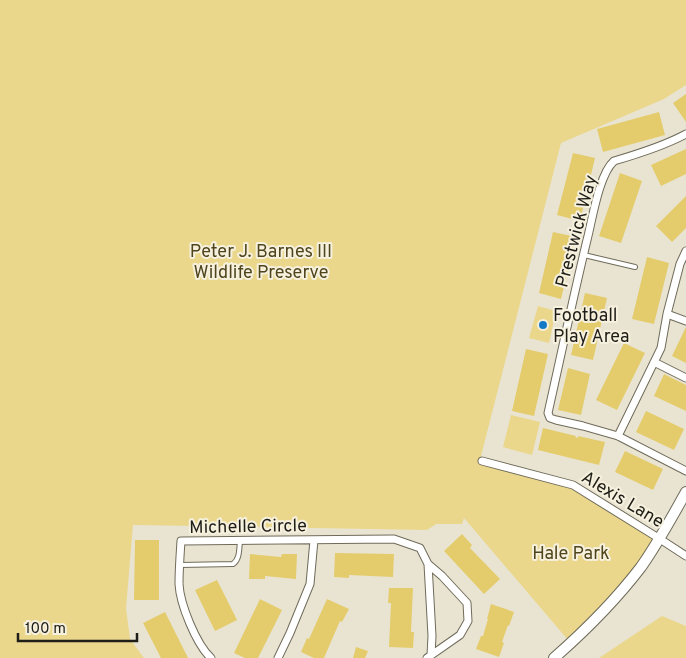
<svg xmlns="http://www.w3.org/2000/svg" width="686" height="658" font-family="Overpass,sans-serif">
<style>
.green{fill:#ead78c}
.building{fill:#e4cc6c}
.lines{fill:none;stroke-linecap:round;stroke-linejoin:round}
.lane-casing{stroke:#6f6b5a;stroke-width:6}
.street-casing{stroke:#6f6b5a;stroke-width:9}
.secondary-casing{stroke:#6f6b5a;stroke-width:12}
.lane{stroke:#fff;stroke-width:4}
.street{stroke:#fff;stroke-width:7}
.secondary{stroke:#fff;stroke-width:10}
.poi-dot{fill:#157ac5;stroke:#f6f1de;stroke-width:2}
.labels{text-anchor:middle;stroke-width:4;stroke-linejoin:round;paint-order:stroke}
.street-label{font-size:18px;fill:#1f1d17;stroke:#f6f1de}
.park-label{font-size:18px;fill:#4f441c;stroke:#f6f1de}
.poi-label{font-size:18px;fill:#1f1d17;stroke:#f6f1de;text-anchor:start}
</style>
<rect width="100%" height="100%" fill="#e9e4d1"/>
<path class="green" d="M0 0H686V85L664 99 561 143 480 460 562 481 660 539 619 590 568 640 464 518 462 524H436L427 530 133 525 126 608 130 639 144 658H0Z
M538 306 556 311 549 343 529 338Z
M511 415 540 422 532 455 503 447Z
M662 616 686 626V658H599Z"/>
<path class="building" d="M686 94V122L673 103Z
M659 112 665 135 603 152 597 129Z
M686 149V174L661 186 651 165Z
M573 153 595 158 580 221 557 215Z
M620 173 642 181 621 243 599 236Z
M686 196V228L672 242 656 226Z
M553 232 576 237 561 299 539 293Z
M647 257 669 263 654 324 632 319Z
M585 293 607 298 593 360 571 355Z
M686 327V363L672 356Z
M624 343 645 353 617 410 596 400Z
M526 349 548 354 534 416 512 411Z
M568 368 590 374 581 415 558 410Z
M664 374 686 385V411L654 396Z
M646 411 684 429 674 450 636 432Z
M543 428 576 436 575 437 578 438V436L605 442 599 465 538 450Z
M625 451 663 469 653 490 615 472Z
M462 534 472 545 470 548 500 579 484 594 444 551Z
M135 540H159V600H134Z
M335 553 394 554 393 577 349 575V578L334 577Z
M250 554 281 557 282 554H297L296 579 265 576V579H249Z
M217 580 237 620 215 631 195 590Z
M389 588H413L411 632H414L413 648 389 647 391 603H388Z
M260 599 282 610 258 658H245L234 653Z
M327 599 349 609 342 622 340 621 324 658H314L301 652 307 638 309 639Z
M491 604 514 612 509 626 508 625 502 642 504 643 499 657 476 649 481 636H483L488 619H487Z
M165 612 188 658H161L143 623Z
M356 647 368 651 365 658H353Z"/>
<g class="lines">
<g class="lane-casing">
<path id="lane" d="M584 255 635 267
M180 565 233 564C240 559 239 549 240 541"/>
</g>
<g class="street-casing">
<path id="street" d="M686 134C664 146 638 154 614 161 599 174 592 221 587 240 573 298 561 355 548 413L550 418 556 420 583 426 618 436 686 471
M667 314 686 321
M654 362 686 378
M618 436 661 348 667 314 680 264 686 251
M482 461 573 485 660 539 686 556
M428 564 432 636 431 655
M211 658C196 644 180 604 179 584 179 570 180 556 181 541L394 539 420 548 428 564 442 576 467 603 468 621 460 635 427 658
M278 658 290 633 310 584 314 540"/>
</g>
<g class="secondary-casing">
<path id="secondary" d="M554 658C586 630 615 601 641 567 658 543 672 517 686 492"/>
</g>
<use href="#lane" class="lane"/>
<use href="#street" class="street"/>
<use href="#secondary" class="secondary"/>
</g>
<circle class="poi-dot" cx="543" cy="325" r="5"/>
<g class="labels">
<g class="street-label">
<text transform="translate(576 231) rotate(-75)" y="6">Prestwick Way</text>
<text transform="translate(623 499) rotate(31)" y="6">Alexis Lane</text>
<text transform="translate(248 526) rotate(-1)" y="6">Michelle Circle</text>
</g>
<g class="park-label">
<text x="261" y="257">Peter J. Barnes III<tspan x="261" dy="21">Wildlife Preserve</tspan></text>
<text x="571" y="559">Hale Park</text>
</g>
<g class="poi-label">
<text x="553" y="321">Football<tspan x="553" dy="21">Play Area</tspan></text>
</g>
</g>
<path d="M18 633v8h119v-8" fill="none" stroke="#1f1d17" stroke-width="2.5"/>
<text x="25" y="633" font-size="15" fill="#1f1d17" stroke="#f6f1de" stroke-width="4" paint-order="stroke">100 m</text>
</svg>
